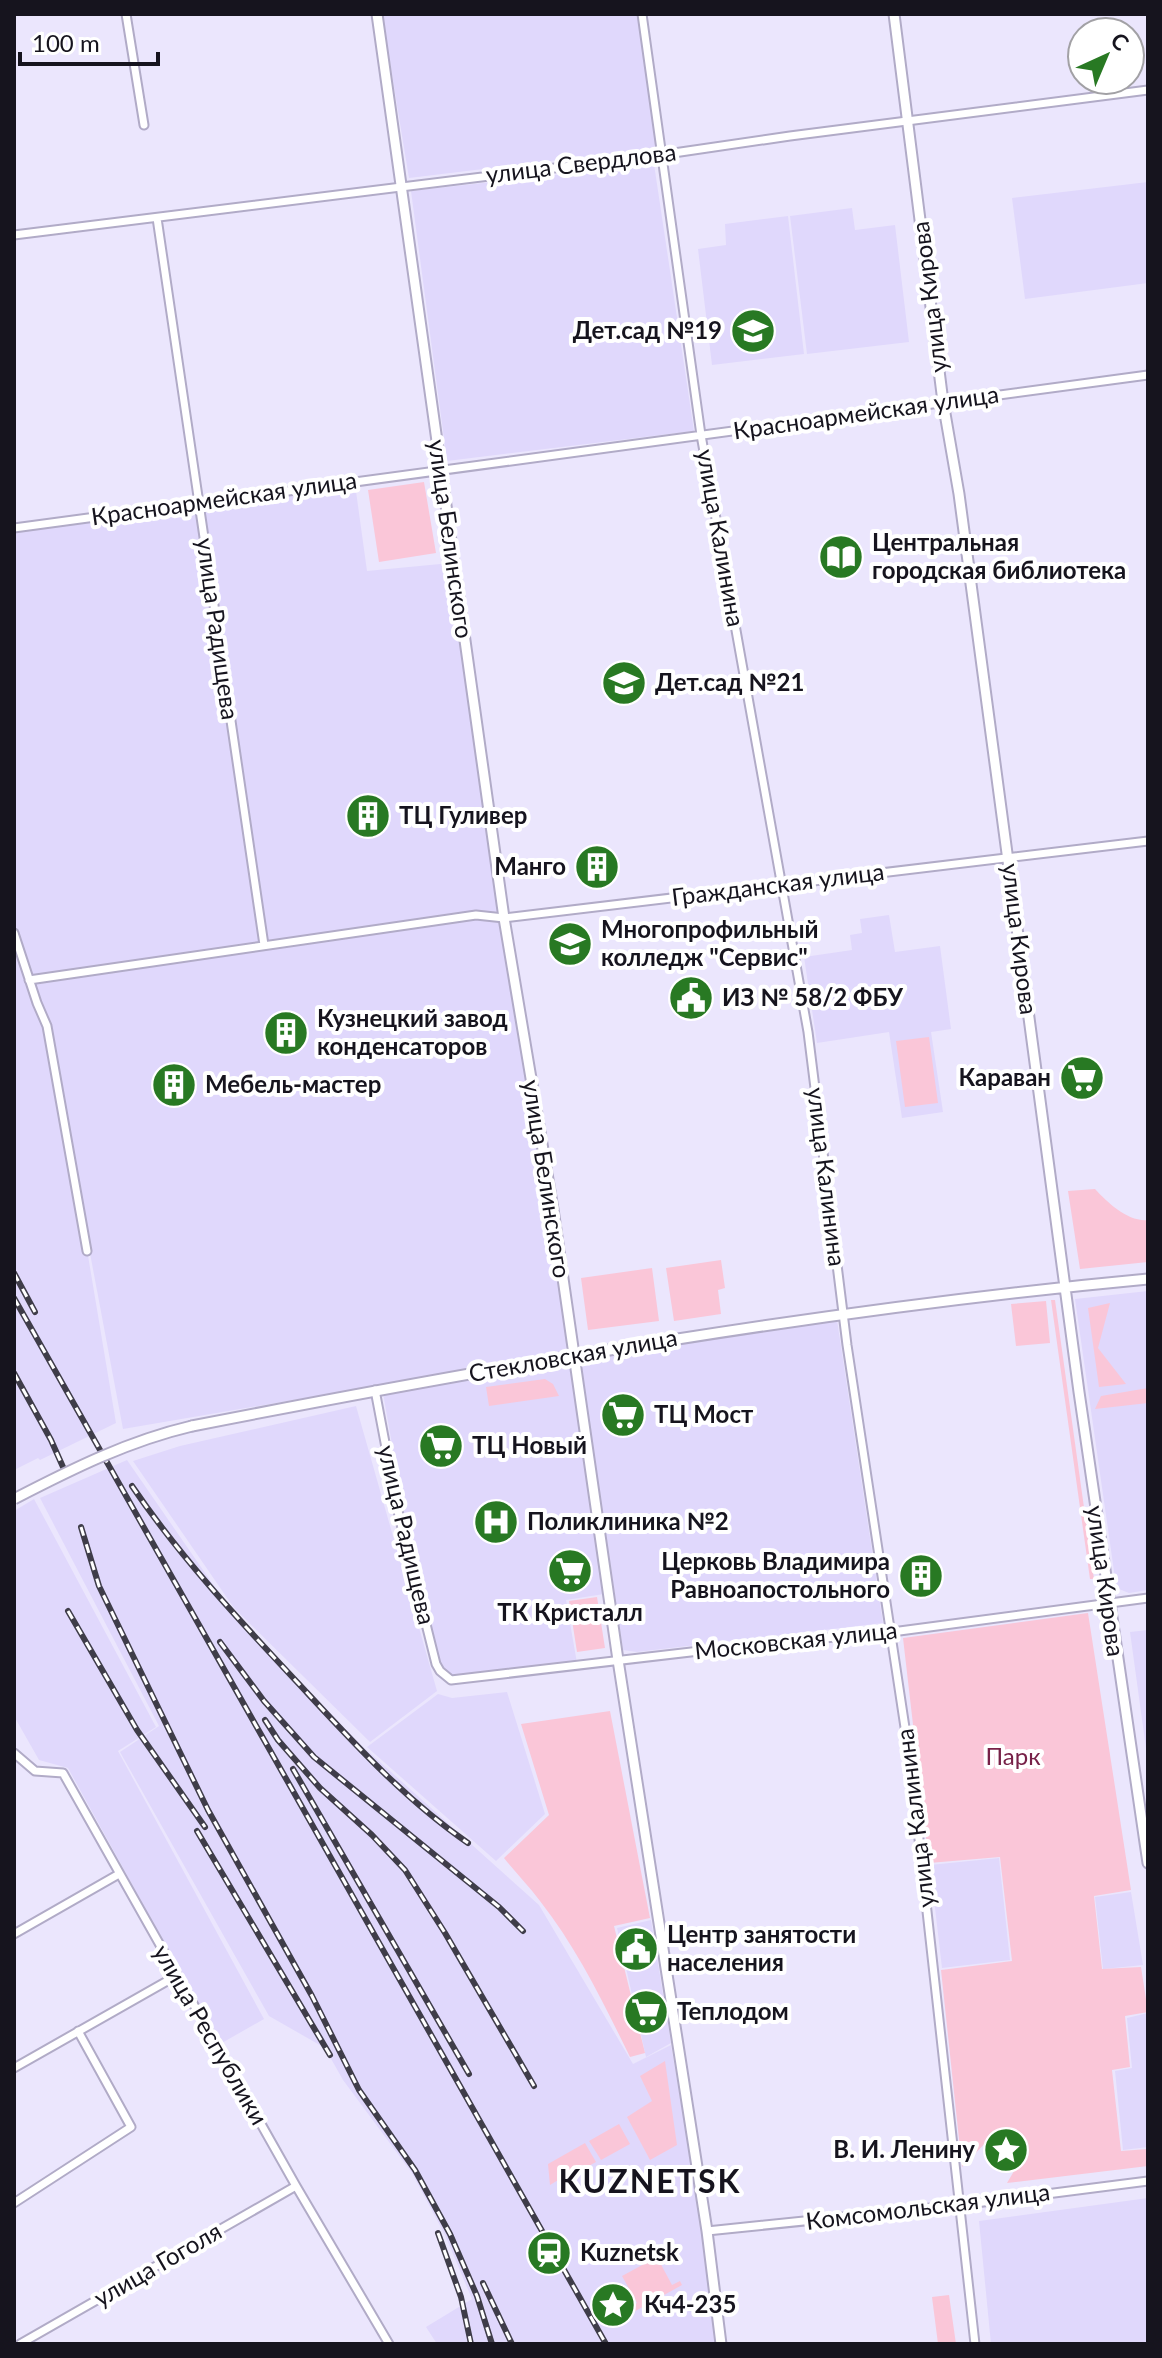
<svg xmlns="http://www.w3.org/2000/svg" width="1162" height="2358" font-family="Lato,sans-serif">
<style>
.built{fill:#e0d8fc}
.green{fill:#fac6d8}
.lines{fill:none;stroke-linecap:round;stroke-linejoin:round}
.minor-casing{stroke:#b1abc7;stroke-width:11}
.tertiary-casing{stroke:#b1abc7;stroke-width:13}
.minor{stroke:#fff;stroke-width:7}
.tertiary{stroke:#fff;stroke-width:9}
.rail-casing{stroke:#3f3d49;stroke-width:6}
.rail{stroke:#fff;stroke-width:3;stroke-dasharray:9;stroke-linecap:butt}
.tertiary-bridge-casing{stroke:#b1abc7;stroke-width:13;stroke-linecap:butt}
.tertiary-bridge{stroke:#fff;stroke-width:9}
.labels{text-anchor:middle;stroke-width:8;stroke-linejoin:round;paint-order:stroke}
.street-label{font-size:24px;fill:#16141e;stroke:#fff}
.poi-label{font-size:24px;font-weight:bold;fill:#16141e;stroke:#fff;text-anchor:start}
.park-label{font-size:24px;fill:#772148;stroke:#fff}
.district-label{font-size:32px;font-weight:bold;letter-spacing:2px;fill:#16141e;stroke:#fff}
</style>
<rect width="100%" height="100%" fill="#ebe6fd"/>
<path class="built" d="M382 14H639L656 148 409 178Z
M654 164 694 431 447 461 411 191Z
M1148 182V283L1025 299 1012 198Z
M852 208 855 230 895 225 909 342 807 354 790 216Z
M788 216 804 354 712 365 698 249 726 245 725 224Z
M355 484 367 571 451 563 569 1353 123 1429 68 1136 116 1423 40 1460 38 1458 14 1470V528Z
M889 915 895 952 940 946 951 1029 931 1032 943 1112 902 1118 889 1032 817 1043 804 957 852 950 850 935 862 933 860 919Z
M1148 1291V1590L1129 1593 1119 1589 1116 1585 1075 1299Z
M837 1320 883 1623 637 1652 623 1650 580 1360Z
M571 1361 604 1594 566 1600 577 1663 452 1676 440 1665 404 1513 383 1393Z
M356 1406 437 1691 370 1742 234 1608 133 1461 180 1446Z
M127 1460 232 1612 361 1745 539 1905 633 2064 671 2045 722 2344H437L426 2327 472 2299 445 2235 412 2173 343 2080 325 2048 269 2016 120 1752 159 1726 40 1498Z
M34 1499 156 1727 118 1751 264 2019 220 2044 68 1768 39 1760 14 1716V1511Z
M1148 1630V1763L1130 1632Z
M507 1692 545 1814 496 1861 367 1747 438 1694 452 1698Z
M999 1858 1010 1960 942 1968 930 1865Z
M1131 1892 1143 1965 1103 1969 1095 1897Z
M651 1920 671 2043 646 2057 617 1928Z
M1148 2013V2147L1123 2150 1115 2071 1132 2068 1127 2018Z
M1148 2198V2344H991L979 2221Z"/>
<path class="green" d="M424 482 436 553 379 562 368 490Z
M929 1037 938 1103 905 1107 896 1041Z
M1095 1189C1108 1203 1128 1222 1148 1220V1262L1080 1269 1068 1191Z
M721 1260 725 1288 718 1290 721 1314 674 1321 666 1268Z
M652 1268 659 1321 588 1330 581 1278Z
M1051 1300H1055L1094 1579H1090Z
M1046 1301 1050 1343 1016 1346 1011 1304Z
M1110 1303 1098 1348 1126 1384 1099 1387 1088 1308Z
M545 1379 553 1384 559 1396 489 1406 486 1387Z
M1148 1388V1403L1095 1409 1101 1396Z
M597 1597 605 1648 577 1652 569 1601Z
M1088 1613 1131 1890 1094 1896 1102 1969 1141 1967 1148 2012 1125 2016 1130 2067 1112 2070 1121 2151 1148 2149V2166L1007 2183 1027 2149 1000 2128 962 2167 941 1970 1012 1961 1000 1857 929 1863 903 1638Z
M610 1711 650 1918 614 1926 645 2053 630 2057C604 2004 577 1948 540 1901 529 1886 516 1873 504 1858L549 1815 521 1724Z
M665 2061 677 2145 650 2160 627 2117 652 2101 640 2076Z
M619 2124 630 2144 601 2160 589 2141Z
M585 2143 596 2162 585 2168 583 2165 550 2185 548 2164Z
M657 2257 672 2285 680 2281 682 2285 630 2314 627 2309 637 2303 622 2276Z
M949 2295 956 2344H938L932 2297Z"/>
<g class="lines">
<g class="minor-casing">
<path id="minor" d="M126 14 144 125
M642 14 701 435 808 1032 847 1345 911 1767 975 2344
M157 218 264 945
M14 235 660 155 790 136 1148 90
M14 528 1148 375
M14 933 37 1003 47 1026 87 1251
M29 980 476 915 504 918 1148 841
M375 1390 399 1516 436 1664 440 1671 451 1680 768 1643 892 1632 1148 1598
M14 1753 35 1771 63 1773 296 2186 389 2344
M14 1934 119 1874
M14 2068 176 1976
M14 2203 131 2127 78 2031
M707 2231 960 2205 1148 2181
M20 2344 296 2186"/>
</g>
<g class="tertiary-casing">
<path id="tertiary" d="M377 14 504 918 553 1209 618 1660 707 2231 721 2344
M894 14 943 402 959 494 1079 1392 1148 1863
M192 1426C509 1364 826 1309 1148 1279"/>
</g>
<use href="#minor" class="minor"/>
<use href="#tertiary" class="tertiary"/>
<g class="rail-casing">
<path id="rail" d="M14 1273 35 1312
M14 1298 606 2344
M14 1373 51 1440 63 1467
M132 1486C180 1557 239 1620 298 1683 351 1740 404 1799 468 1843
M81 1527 99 1586 208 1810 312 1996 359 2090 415 2170 450 2234 477 2296 492 2344
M68 1611 137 1730 205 1827
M220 1642 264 1701 314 1757 499 1907 523 1931
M265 1720 278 1740 320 1788 372 1835 405 1870 445 1933 534 2086
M293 1769 469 2074
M197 1831 330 2055
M438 2233 461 2297 471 2344
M483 2283 512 2344"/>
</g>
<use href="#rail" class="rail"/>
<g class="tertiary-bridge-casing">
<path id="tertiary-bridge" d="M14 1499C72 1469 128 1441 192 1426"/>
</g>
<use href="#tertiary-bridge" class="tertiary-bridge"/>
</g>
<defs>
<g id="school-disc" transform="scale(2.3)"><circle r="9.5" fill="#287923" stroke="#fff"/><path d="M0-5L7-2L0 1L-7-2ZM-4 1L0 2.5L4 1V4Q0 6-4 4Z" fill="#fff"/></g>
<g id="library-disc" transform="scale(2.3)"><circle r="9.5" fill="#287923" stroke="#fff"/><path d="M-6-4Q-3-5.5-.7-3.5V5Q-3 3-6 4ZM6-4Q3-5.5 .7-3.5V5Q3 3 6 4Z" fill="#fff"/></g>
<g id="building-disc" transform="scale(2.3)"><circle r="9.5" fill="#287923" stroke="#fff"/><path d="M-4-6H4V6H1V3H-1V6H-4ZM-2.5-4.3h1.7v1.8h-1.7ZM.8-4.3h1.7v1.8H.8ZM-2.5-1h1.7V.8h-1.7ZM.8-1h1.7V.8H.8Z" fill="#fff"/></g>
<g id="university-disc" transform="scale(2.3)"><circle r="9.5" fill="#287923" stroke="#fff"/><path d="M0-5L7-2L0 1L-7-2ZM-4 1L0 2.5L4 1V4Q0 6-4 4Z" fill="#fff"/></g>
<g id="civic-disc" transform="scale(2.3)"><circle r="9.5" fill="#287923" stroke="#fff"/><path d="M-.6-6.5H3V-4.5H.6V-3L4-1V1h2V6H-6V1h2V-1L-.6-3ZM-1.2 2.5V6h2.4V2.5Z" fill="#fff"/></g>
<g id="supermarket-disc" transform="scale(2.3)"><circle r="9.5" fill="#287923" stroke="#fff"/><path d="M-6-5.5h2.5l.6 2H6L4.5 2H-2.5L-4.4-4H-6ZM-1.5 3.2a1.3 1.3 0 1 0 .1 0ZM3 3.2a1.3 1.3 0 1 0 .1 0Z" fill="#fff"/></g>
<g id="hospital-disc" transform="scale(2.3)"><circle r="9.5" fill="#287923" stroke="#fff"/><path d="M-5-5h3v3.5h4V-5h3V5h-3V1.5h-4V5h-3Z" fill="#fff"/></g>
<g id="sight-disc" transform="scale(2.3)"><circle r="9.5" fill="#287923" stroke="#fff"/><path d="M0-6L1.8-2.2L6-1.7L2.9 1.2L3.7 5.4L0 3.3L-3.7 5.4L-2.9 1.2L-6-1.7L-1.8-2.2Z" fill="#fff"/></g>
<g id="station-disc" transform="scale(2.3)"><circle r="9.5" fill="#287923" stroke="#fff"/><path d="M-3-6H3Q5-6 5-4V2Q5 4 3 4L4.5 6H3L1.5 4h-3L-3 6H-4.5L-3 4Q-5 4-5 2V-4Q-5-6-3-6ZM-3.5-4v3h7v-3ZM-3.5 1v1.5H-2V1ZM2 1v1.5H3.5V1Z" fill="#fff"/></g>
</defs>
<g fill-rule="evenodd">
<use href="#school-disc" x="753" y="331"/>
<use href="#library-disc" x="841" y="557"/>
<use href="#school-disc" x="624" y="683"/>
<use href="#building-disc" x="368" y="816"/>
<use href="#building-disc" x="597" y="867"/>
<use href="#university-disc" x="570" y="944"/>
<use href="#civic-disc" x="691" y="998"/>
<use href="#building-disc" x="286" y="1033"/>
<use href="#supermarket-disc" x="1082" y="1078"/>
<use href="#building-disc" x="174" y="1085"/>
<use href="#supermarket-disc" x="623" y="1415"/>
<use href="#supermarket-disc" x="441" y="1446"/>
<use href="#hospital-disc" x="496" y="1522"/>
<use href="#supermarket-disc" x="570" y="1571"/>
<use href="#building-disc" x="921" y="1576"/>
<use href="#civic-disc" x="636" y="1949"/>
<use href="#supermarket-disc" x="646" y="2012"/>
<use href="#sight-disc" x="1006" y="2150"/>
<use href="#station-disc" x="549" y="2253"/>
<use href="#sight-disc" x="613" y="2305"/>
</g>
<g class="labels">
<g class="street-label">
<text transform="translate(581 164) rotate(-7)" y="8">улица Свердлова</text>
<text transform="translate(930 297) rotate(-97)" y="8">улица Кирова</text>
<text transform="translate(866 413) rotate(-8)" y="8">Красноармейская улица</text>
<text transform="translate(224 499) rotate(-8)" y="8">Красноармейская улица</text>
<text transform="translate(720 538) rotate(80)" y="8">улица Калинина</text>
<text transform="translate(450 539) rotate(82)" y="8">улица Белинского</text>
<text transform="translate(217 629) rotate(82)" y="8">улица Радищева</text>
<text transform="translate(778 885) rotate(-7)" y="8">Гражданская улица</text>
<text transform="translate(1019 939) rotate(83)" y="8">улица Кирова</text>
<text transform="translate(826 1177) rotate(83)" y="8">улица Калинина</text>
<text transform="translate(546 1179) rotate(81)" y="8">улица Белинского</text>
<text transform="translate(573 1356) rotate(-10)" y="8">Стекловская улица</text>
<text transform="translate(406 1535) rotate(77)" y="8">улица Радищева</text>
<text transform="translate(1105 1581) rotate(82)" y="8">улица Кирова</text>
<text transform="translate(796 1641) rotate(-6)" y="8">Московская улица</text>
<text transform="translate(916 1818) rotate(-97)" y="8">улица Калинина</text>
<text transform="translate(210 2035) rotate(60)" y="8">улица Республики</text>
<text transform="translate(928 2207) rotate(-7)" y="8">Комсомольская улица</text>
<text transform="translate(158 2265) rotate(-30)" y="8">улица Гоголя</text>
</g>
<g class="poi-label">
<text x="722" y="339" text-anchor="end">Дет.сад №19</text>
<text x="872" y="551">Центральная<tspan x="872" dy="28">городская библиотека</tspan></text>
<text x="655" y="691">Дет.сад №21</text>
<text x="399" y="824">ТЦ Гуливер</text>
<text x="566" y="875" text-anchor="end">Манго</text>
<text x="601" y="938">Многопрофильный<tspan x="601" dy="28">колледж "Сервис"</tspan></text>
<text x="722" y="1006">ИЗ № 58/2 ФБУ</text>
<text x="317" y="1027">Кузнецкий завод<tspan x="317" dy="28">конденсаторов</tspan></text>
<text x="1051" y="1086" text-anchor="end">Караван</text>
<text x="205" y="1093">Мебель-мастер</text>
<text x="654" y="1423">ТЦ Мост</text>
<text x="472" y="1454">ТЦ Новый</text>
<text x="527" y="1530">Поликлиника №2</text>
<text x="890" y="1570" text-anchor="end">Церковь Владимира<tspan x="890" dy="28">Равноапостольного</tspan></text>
<text x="570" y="1621" text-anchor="middle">ТК Кристалл</text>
<text x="667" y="1943">Центр занятости<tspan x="667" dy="28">населения</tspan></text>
<text x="677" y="2020">Теплодом</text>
<text x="975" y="2158" text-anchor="end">В. И. Ленину</text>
<text x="580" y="2261">Kuznetsk</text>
<text x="644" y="2313">Кч4-235</text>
</g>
<g class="park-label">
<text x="1013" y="1765">Парк</text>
</g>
<g class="district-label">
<text x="650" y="2193">KUZNETSK</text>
</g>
</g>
<rect width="1162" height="2358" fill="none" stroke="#16141e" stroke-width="32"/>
<g transform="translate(1106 56) rotate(44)"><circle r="38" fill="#ffffff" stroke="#a2a1a5" stroke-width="2"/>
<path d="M0-6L14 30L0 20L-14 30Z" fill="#287923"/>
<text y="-12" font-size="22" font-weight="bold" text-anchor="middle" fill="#16141e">С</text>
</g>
<path d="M20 52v12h138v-12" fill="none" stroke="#16141e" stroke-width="4"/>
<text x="32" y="52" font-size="24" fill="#16141e" stroke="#ffffff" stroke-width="6" paint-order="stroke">100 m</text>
</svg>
